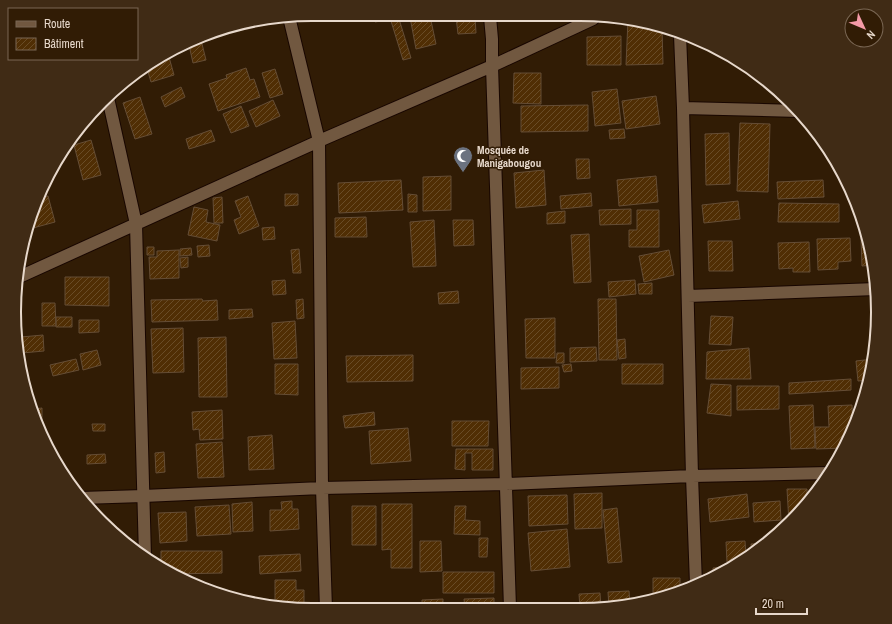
<svg xmlns="http://www.w3.org/2000/svg" width="892" height="624" font-family="'Archivo Narrow',sans-serif">
<style>
.building{fill:url(#building-hatch);stroke:#654d35}
.lines{fill:none;stroke-linecap:round;stroke-linejoin:round}
.minor-casing{stroke:#180600;stroke-width:14}
.minor{stroke:#715840;stroke-width:12}
.labels{text-anchor:middle;stroke-width:3;stroke-linejoin:round;paint-order:stroke}
.poi-label{font-size:11px;font-weight:bold;fill:#e7d8cb;stroke:#311c05;text-anchor:start}
.rim{fill:none;stroke:#e7d8cb;stroke-width:2}
</style>
<defs>
<pattern id="building-hatch" width="6" height="6" patternUnits="userSpaceOnUse"><rect width="6" height="6" fill="#502e04"/><path d="M-1 1l2-2M0 6l6-6M5 7l2-2" fill="none" stroke="#694c27"/></pattern>
</defs>
<rect width="100%" height="100%" fill="#311c05"/>
<path class="building" d="M374 15H386L387 20 375 22Z
M417 16H430L436 44 416 49 410 17Z
M456 17H475L476 33 458 34Z
M399 19 411 58 403 60 391 21Z
M628 20H638L662 29 663 64 626 65Z
M621 36V65H587V37Z
M201 40 206 60 193 63 189 45Z
M169 57 174 75 151 82 146 65 151 62Z
M246 68 250 80 254 79 260 97 218 111 209 84 227 78 226 75Z
M275 69 283 94 270 98 262 73Z
M514 73H541V104L513 103Z
M181 87 185 97 165 107 161 97Z
M617 89 621 123 595 126 592 92Z
M656 96 660 124 626 129 622 101Z
M140 97 152 134 135 139 123 103Z
M273 100 280 116 256 127 249 111Z
M588 105V131L521 132V106Z
M241 106 249 126 231 133 223 114Z
M740 123 770 124 768 192 737 191Z
M624 129 625 138 610 139 609 130Z
M211 130 215 141 189 149 186 139Z
M729 133 730 184 706 185 705 134Z
M91 140 101 175 83 180 74 145Z
M832 155 838 163 840 167H832Z
M576 159H589L590 178 577 179Z
M544 170 546 205 516 208 514 173Z
M451 176V210L423 211V177Z
M656 176 658 202 619 206 617 180Z
M401 180 403 210 339 213 338 183Z
M823 180 824 197 778 199 777 182Z
M591 193 592 206 561 209 560 196Z
M285 194H298V205L285 206Z
M408 194 417 195V212H408Z
M48 196 55 222 33 228 31 220 36 199Z
M248 196 259 226 239 234 234 220 241 217 235 201Z
M222 197 223 223H214L213 198Z
M738 201 740 219 704 223 702 205Z
M779 203 839 204V222H778Z
M194 207 208 210 206 222 220 225 217 241 188 235Z
M631 209V224L600 225 599 210Z
M637 210H659V247H629V230H637Z
M565 211V223L547 224V213Z
M366 217 367 237H335V218Z
M434 220 436 266 413 267 410 222Z
M453 220H473L474 245 454 246Z
M274 227 275 239 263 240 262 228Z
M589 234 591 282 574 283 571 235Z
M850 238 851 261 838 262V269L818 270 817 239Z
M861 238H867L874 265 862 266Z
M708 241H732L733 271H709Z
M809 242 810 272H793V268L779 269 778 243Z
M209 245 210 256 198 257 197 246Z
M147 247H154V255H147Z
M191 248 192 255 180 256V249Z
M299 249 301 273H293L291 250Z
M179 250V278L150 279 149 257H157V251Z
M669 250 674 275 644 282 639 256Z
M188 257V267L181 268 180 258Z
M65 277H109V306L65 305Z
M285 280 286 294 273 295 272 281Z
M635 280 636 294 609 297 608 282Z
M652 283V294H639L638 284Z
M458 291 459 303 439 304 438 293Z
M202 299 203 301 217 300 218 320 152 322 151 300Z
M303 299 304 318 297 319 296 300Z
M598 299H616L617 360H599Z
M42 303H55L56 326H42Z
M252 309 253 317 229 319V310Z
M711 316 733 317 731 345 709 344Z
M56 317H72V327H56Z
M555 318V358H526L525 319Z
M79 320H99V332L79 333Z
M295 321 297 358 274 359 272 323Z
M183 328 184 372 153 373 151 329Z
M43 335 44 351 22 353 21 337Z
M226 337 227 397H199L198 338Z
M625 339 626 358 619 359 617 340Z
M596 347 597 361 570 362V348Z
M749 348 751 379H706L707 352Z
M97 350 101 365 83 370 80 354Z
M557 353H564V363H556Z
M413 355V381L347 382 346 356Z
M76 359 79 370 53 376 50 365Z
M873 359 869 380 858 381 856 361Z
M275 364H298V395L275 394Z
M571 364 572 371 564 372 562 365Z
M622 364H663V384H622Z
M559 367V388L521 389V368Z
M851 379V390L789 394V383Z
M711 384 731 385V416L707 413Z
M737 386H779V409L737 410Z
M813 405 815 448 791 449 789 406Z
M852 405 853 429 847 444 845 448 816 449 815 427H829L828 406Z
M42 408V436L34 409Z
M222 410 223 439 200 440 199 429 193 430 192 412Z
M374 412 375 425 345 428 343 416Z
M452 421H489L488 446H452Z
M92 424H105V431H93Z
M408 428 411 461 371 464 369 431Z
M272 435 274 469 249 470 248 437Z
M222 442 224 477 198 478 196 444Z
M456 449H493V470H472V453H465V470L455 469Z
M164 452 165 472 156 473 155 453Z
M105 454 106 463 87 464V455Z
M787 489H807V503L789 523Z
M811 489H819L811 499Z
M602 493V528L575 529 574 494Z
M747 494 749 517 710 522 708 499Z
M567 495 568 524 529 526 528 496Z
M292 501V509H298L299 529 270 531V510H282L281 502Z
M780 501 781 520 754 522 753 503Z
M252 502 253 531 233 532 232 504Z
M382 504H412V568H391V549L382 550Z
M229 505 231 534 197 536 195 507Z
M352 506H376V545H352Z
M455 506H466L465 520 480 521V535L454 534Z
M617 508 622 562 608 563 603 510Z
M186 512 187 541 160 543 158 513Z
M567 529 570 567 531 571 528 533Z
M479 538H488L487 557H479Z
M420 541H441L442 571 420 572Z
M745 541 746 557 739 561 727 562 726 542Z
M765 543 752 553 751 544Z
M161 551H222V573L171 574 161 568Z
M300 554 301 571 260 574 259 556Z
M731 566 713 578V568Z
M443 572H494V593H443Z
M653 578H680V589L653 597Z
M275 580H296V590H304V609H292L275 606Z
M629 591 630 604 619 607H609L608 592Z
M600 593 601 608H580L579 594Z
M494 598V608H465L464 599Z
M443 599V608L422 609V600Z"/>
<g class="lines">
<g class="minor-casing">
<path id="minor" d="M289 17 319 141 322 488 326 609
M490 17 492 39V66L510 608
M680 35 683 108 692 476 696 584
M108 98 136 224 145 557
M683 108 799 111
M17 278 319 141 492 66 593 19
M688 296 876 289
M81 498 143 496 322 488 506 484 692 476 829 473"/>
</g>
<use href="#minor" class="minor"/>
</g>
<defs>
<g id="mosque-pin" transform="scale(1)"><path d="M0 17L-7.5 6A9.5 9.5 0 1 1 7.5 6Z" fill="#6b7280" stroke="#311c05"/><path d="M3.5-4.9A6 6 0 1 0 3.5 4.9A5 5 0 1 1 3.5-4.9Z" fill="#fff"/></g>
</defs>
<g fill-rule="evenodd">
<use href="#mosque-pin" x="463" y="156"/>
</g>
<g class="labels">
<g class="poi-label">
<text x="477" y="154">Mosquée de<tspan x="477" dy="13">Manigabougou</tspan></text>
</g>
</g>
<path d="M0 0H892V624H0ZM312 21H580A291 291 0 0 1 871 312V312A291 291 0 0 1 580 603H312A291 291 0 0 1 21 312V312A291 291 0 0 1 312 21Z" fill="#402b15" fill-rule="evenodd"/>
<path class="rim" d="M312 21H580A291 291 0 0 1 871 312V312A291 291 0 0 1 580 603H312A291 291 0 0 1 21 312V312A291 291 0 0 1 312 21Z"/>
<rect x="8" y="8" width="130" height="52" fill="#311c05" stroke="#7a6754"/>
<rect x="16" y="21" width="20" height="6" fill="#715840" stroke="#7a6754"/>
<text x="44" y="28" font-size="12" fill="#e7d8cb">Route</text>
<rect x="16" y="38" width="20" height="12" fill="url(#building-hatch)" stroke="#7a6754"/>
<text x="44" y="48" font-size="12" fill="#e7d8cb">Bâtiment</text>
<g transform="translate(864 28) rotate(134)"><circle r="19" fill="#311c05" stroke="#7a6754"/>
<path d="M0-3L7 15L0 10L-7 15Z" fill="#f49aa7"/>
<text y="-6" font-size="11" font-weight="bold" text-anchor="middle" fill="#e7d8cb">N</text>
</g>
<path d="M756 608v6h51v-6" fill="none" stroke="#e7d8cb" stroke-width="2"/>
<text x="762" y="608" font-size="12" fill="#e7d8cb" stroke="#311c05" stroke-width="3" paint-order="stroke">20 m</text>
</svg>
